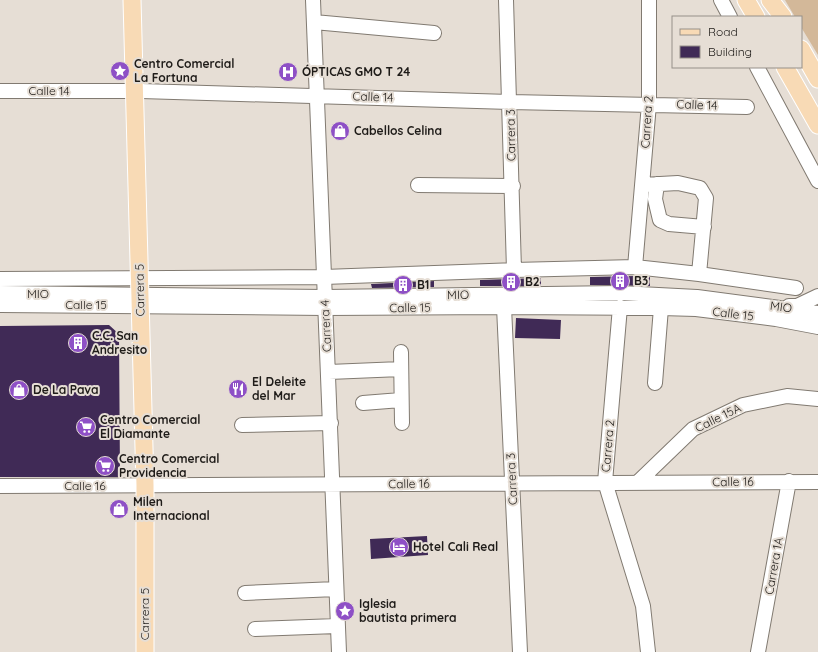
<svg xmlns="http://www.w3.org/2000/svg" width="818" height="652" font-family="Quicksand,sans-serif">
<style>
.green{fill:#d3b899}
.building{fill:#402a56}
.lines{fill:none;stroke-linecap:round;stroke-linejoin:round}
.minor-casing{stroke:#817a71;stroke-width:16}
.major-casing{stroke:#fff;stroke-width:19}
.minor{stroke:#fff;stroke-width:14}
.major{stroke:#f8dab5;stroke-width:17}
.labels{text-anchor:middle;stroke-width:4;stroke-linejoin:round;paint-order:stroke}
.poi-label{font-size:12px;font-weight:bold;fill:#1e1b18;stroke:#e6ded5;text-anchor:start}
.street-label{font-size:12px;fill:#1e1b18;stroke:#e6ded5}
</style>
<rect width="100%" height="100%" fill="#e6ded5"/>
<path class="green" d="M785 0H818V55L801 27V17H795Z"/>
<path class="building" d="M635 276 650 277V286L590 285V277Z
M541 278V286H480V280Z
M434 281V287L372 288 371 284Z
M516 318 561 320 560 339 515 338Z
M109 325 119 334 120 477H0V326Z
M427 536 428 555 371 559 370 539Z"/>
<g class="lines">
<g class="minor-casing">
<path id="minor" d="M313 0 339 652
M506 0 514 270
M721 0 730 17
M314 22 434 33
M757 67 818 181
M0 91H141L510 102 747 107
M657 184 655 199 660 220 669 224 704 227
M418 185 513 186
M642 185 678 183 700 188 706 198 699 274
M635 267 649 104V0
M0 279 324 277 514 270 635 267 699 274 796 288
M0 293 325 297 620 293 697 297 818 313
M0 305 325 308 504 307 661 308 696 309 776 319 818 327
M789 306H797L818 296
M504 307 520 652
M620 307 605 482 643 606 648 652
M401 352 402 423
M329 372 401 369
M655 383 661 308
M363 403 401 400
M242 425 331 423
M637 483 693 429 743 405 787 396 818 399
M0 486 818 482
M245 593 336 589
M255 629 337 626
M758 652 789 481"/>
</g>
<g class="major-casing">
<path id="major" d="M132 0 145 485V652
M746 0 756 17
M770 0 783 17
M801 49 818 79
M785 67 818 125"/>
</g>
<use href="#minor" class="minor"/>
<use href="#major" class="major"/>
</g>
<defs>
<g id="sight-disc" transform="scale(1)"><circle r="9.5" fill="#8e50c6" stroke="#e6ded5"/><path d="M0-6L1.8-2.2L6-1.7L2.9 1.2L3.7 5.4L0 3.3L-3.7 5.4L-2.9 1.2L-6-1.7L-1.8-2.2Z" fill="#fff"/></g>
<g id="hospital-disc" transform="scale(1)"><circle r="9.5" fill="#8e50c6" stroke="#e6ded5"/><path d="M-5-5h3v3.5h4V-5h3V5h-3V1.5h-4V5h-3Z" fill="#fff"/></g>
<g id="shop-disc" transform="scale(1)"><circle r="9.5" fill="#8e50c6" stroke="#e6ded5"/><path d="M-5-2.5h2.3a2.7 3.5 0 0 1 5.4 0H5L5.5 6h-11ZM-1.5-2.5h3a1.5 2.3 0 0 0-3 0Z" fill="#fff"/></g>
<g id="building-disc" transform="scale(1)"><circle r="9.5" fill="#8e50c6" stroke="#e6ded5"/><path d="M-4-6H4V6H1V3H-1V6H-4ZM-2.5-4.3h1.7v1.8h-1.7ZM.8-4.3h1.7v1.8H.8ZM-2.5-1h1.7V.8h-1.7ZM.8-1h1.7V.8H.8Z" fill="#fff"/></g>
<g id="restaurant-disc" transform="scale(1)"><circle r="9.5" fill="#8e50c6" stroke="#e6ded5"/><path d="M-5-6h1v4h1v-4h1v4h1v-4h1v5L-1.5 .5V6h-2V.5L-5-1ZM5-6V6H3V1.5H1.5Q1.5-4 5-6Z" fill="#fff"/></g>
<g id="supermarket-disc" transform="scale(1)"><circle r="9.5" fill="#8e50c6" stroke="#e6ded5"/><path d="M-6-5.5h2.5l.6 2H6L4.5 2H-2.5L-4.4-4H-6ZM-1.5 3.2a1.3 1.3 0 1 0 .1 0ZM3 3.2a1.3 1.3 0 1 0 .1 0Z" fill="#fff"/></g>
<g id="hotel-disc" transform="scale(1)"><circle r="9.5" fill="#8e50c6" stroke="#e6ded5"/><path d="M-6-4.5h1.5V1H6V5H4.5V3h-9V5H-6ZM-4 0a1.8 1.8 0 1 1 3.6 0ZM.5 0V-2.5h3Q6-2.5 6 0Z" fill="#fff"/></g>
</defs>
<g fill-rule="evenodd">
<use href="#sight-disc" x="120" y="71"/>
<use href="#hospital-disc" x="288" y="72"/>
<use href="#shop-disc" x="340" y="131"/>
<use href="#building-disc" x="620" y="281"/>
<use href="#building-disc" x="511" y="282"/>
<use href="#building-disc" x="403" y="285"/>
<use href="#building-disc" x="78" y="343"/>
<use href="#restaurant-disc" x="238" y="389"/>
<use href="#shop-disc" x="19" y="390"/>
<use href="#supermarket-disc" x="86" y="427"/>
<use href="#supermarket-disc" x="105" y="466"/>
<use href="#shop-disc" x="119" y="509"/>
<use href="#hotel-disc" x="399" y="547"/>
<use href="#sight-disc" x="345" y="611"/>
</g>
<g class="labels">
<g class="poi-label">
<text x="134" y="68">Centro Comercial<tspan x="134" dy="14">La Fortuna</tspan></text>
<text x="302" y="76">ÓPTICAS GMO T 24</text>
<text x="354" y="135">Cabellos Celina</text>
<text x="634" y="285">B3</text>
<text x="525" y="286">B2</text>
<text x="417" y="289">B1</text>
<text x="92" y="340">C.C. San<tspan x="92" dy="14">Andresito</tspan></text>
<text x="252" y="386">El Deleite<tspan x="252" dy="14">del Mar</tspan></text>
<text x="33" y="394">De La Pava</text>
<text x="100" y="424">Centro Comercial<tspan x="100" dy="14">El Diamante</tspan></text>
<text x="119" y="463">Centro Comercial<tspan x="119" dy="14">Providencia</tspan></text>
<text x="133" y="506">Milen<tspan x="133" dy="14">Internacional</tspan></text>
<text x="413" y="551">Hotel Cali Real</text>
<text x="359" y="608">Iglesia<tspan x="359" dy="14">bautista primera</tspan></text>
</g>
<g class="street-label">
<text x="49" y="95">Calle 14</text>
<text transform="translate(373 97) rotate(2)" y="4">Calle 14</text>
<text transform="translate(697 105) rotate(2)" y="4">Calle 14</text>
<text transform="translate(647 122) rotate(-86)" y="4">Carrera 2</text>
<text transform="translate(511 135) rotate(-91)" y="4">Carrera 3</text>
<text transform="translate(140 290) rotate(-91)" y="4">Carrera 5</text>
<text x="38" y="298">MIO</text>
<text transform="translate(458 295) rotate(-1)" y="4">MIO</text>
<text x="86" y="309">Calle 15</text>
<text transform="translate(781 307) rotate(8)" y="4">MIO</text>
<text transform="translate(410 308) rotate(-1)" y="4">Calle 15</text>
<text transform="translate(733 314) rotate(7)" y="4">Calle 15</text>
<text transform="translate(326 326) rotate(-93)" y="4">Carrera 4</text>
<text transform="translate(718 418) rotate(-26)" y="4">Calle 15A</text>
<text transform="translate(608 446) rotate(-85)" y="4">Carrera 2</text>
<text transform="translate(512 479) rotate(-93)" y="4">Carrera 3</text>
<text transform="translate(733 482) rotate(-1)" y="4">Calle 16</text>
<text transform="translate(409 484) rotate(-1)" y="4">Calle 16</text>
<text x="85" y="490">Calle 16</text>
<text transform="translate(774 566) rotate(-80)" y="4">Carrera 1A</text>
<text transform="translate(145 614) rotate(-90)" y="4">Carrera 5</text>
</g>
</g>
<rect x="672" y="16" width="130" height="52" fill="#e6ded5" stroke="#969089"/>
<rect x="680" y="29" width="20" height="6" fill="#f8dab5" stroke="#969089"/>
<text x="708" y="36" font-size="12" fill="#1e1b18">Road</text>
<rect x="680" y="46" width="20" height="12" fill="#402a56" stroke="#969089"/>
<text x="708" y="56" font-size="12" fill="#1e1b18">Building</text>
</svg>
